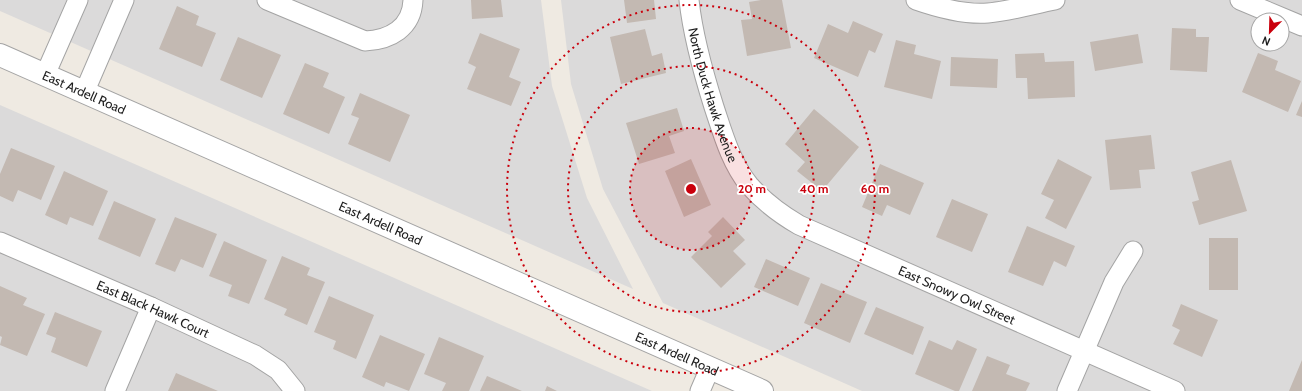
<svg xmlns="http://www.w3.org/2000/svg" width="1302" height="391" font-family="Cabin,sans-serif">
<style>
.residential{fill:#dbdada;fill-rule:evenodd}
.building{fill:#c3b9b2}
.lines{fill:none;stroke-linecap:round;stroke-linejoin:round}
.minor-casing{stroke:#a4a4a4;stroke-width:21}
.tertiary-casing{stroke:#a4a4a4;stroke-width:24}
.minor{stroke:#fff;stroke-width:19}
.tertiary{stroke:#fff;stroke-width:22}
.ring{fill:none;stroke:#ca000c;stroke-width:2;stroke-dasharray:2 4}
.labels{text-anchor:middle;stroke-width:3.5;stroke-linejoin:round;paint-order:stroke}
.street-label{font-size:13px;fill:#1d1d1d;stroke:#fff}
.centre{fill:#ca000c;stroke:#fff;stroke-width:2}
.ring-label{font-size:12px;text-anchor:middle;font-weight:bold;fill:#ca000c;stroke:#fff;stroke-width:3.5;stroke-linejoin:round;paint-order:stroke}
</style>
<rect width="100%" height="100%" fill="#efeae2"/>
<path class="residential" d="M0 0H541L552 86 587 198 633 289 0 11Z
M561 0H1302V391H862L663 303 603 189 571 84ZM1258 20H1282V44H1258Z
M0 105 652 391H0Z"/>
<path class="building" d="M471 0H501L503 17 472 19Z
M624 0H654L656 19 627 23Z
M761 0H782L791 48 747 56 741 20 752 19 749 2Z
M177 6 199 16 196 25 216 33 202 67 159 49Z
M853 21 883 34 875 53 869 50 858 77 814 58 828 24 848 33Z
M1172 28 1196 29V37H1209L1207 72 1170 70Z
M645 29 652 56 662 53 666 73 621 84 610 37Z
M480 33 520 49 509 77 521 82 511 106 467 89 476 67 468 63Z
M1138 34 1143 63 1095 71 1090 42Z
M238 37 281 55 262 98 220 80Z
M896 40 916 45 914 54 941 61 932 99 884 87Z
M1044 53 1045 62 1074 61 1075 97 1028 99 1027 78H1016L1015 54Z
M1258 53 1278 61 1275 70 1301 81 1288 112 1242 92Z
M951 57 998 59 997 88 950 86Z
M305 63 329 73 323 87 345 97 329 134 283 114Z
M360 93 410 115 390 162 348 144 359 118 351 115Z
M1302 101V117L1296 115Z
M677 108 684 131 669 136 675 153 639 164 626 123Z
M814 109 859 147 822 191 797 171 805 162 785 144Z
M1151 135 1155 169 1139 170 1141 188 1110 190 1105 140Z
M11 148 55 166 41 200 18 190 13 202 0 196V174Z
M691 159 711 205 684 217 665 171Z
M1058 159 1092 177 1066 229 1045 218 1054 200 1041 194Z
M1231 160 1247 211 1199 225 1192 202 1199 200 1191 172Z
M880 164 924 183 910 215 887 205 882 216 862 207Z
M64 171 108 191 93 226 70 217 67 225 45 215Z
M952 199 988 214 972 252 936 237Z
M114 201 156 219 140 257 98 239Z
M175 217 217 234 203 268 181 259 175 272 155 264Z
M723 217 745 240 733 251 746 264 721 288 691 257 712 236 708 232Z
M1027 226 1075 246 1066 267 1054 261 1043 286 1008 272Z
M1209 238H1238V290H1209Z
M224 241 267 260 249 304 228 296 232 285 209 276Z
M282 256 310 268 307 275 325 282 307 325 284 315 287 309 264 299Z
M766 259 810 278 798 306 754 287Z
M821 283 867 302 850 343 804 323Z
M0 286 27 298 23 305 45 314 27 356 0 345 2 337 0 336Z
M329 296 374 315 356 359 333 349 336 341 314 332Z
M1181 304 1218 320 1202 357 1173 344 1180 330 1172 326Z
M876 307 924 327 913 355 864 334Z
M55 312 102 331 87 367 51 352 56 338 46 334Z
M380 335 425 354 409 391 386 382 384 387 362 377Z
M439 337 484 356 469 391H442L446 383 424 374Z
M929 340 952 350 957 340 977 349 959 391H955L915 374Z
M987 356 1010 365 1006 374 1030 383 1026 391H972Z
M1302 360V391H1289Z
M176 373 218 391H168Z
M487 376 522 391H480Z
M547 386 557 391H545Z"/>
<g class="lines">
<g class="minor-casing">
<g id="minor">
<path d="M267 0 365 41C390 40 412 28 413 0"/>
<path id="s1" d="M689 0C693 37 703 72 714 107 723 134 731 163 749 185 764 202 780 214 799 225L1175 391"/>
<path d="M916 0C939 8 964 15 988 13 1010 11 1034 4 1055 0"/>
<path d="M1240 0 1302 26"/>
<path d="M45 75 78 0"/>
<path d="M84 93 124 0"/>
<path id="s2" d="M0 242 151 307 255 355 278 370 295 391"/>
<path d="M115 391 151 307"/>
<path d="M700 391 710 368"/>
<path d="M1067 391 1114 282 1133 251"/>
</g>
</g>
<g class="tertiary-casing">
<g id="tertiary">
<path id="s3" d="M0 55 762 391"/>
</g>
</g>
<use href="#minor" class="minor"/>
<use href="#tertiary" class="tertiary"/>
</g>
<circle cx="691" cy="189" r="61" fill="#ca000c" fill-opacity=".12"/>
<g class="ring">
<circle cx="691" cy="189" r="61"/>
<circle cx="691" cy="189" r="123"/>
<circle cx="691" cy="189" r="184"/>
</g>
<g class="labels">
<g class="street-label">
<text dy="5" stroke="none"><textPath href="#s3" startOffset="92">East Ardell Road</textPath></text>
<text dy="5" stroke="none"><textPath href="#s1" startOffset="98">North Duck Hawk Avenue</textPath></text>
<text dy="5" stroke="none"><textPath href="#s3" startOffset="416">East Ardell Road</textPath></text>
<text dy="5" stroke="none"><textPath href="#s1" startOffset="433">East Snowy Owl Street</textPath></text>
<text dy="5" stroke="none"><textPath href="#s2" startOffset="167">East Black Hawk Court</textPath></text>
<text dy="5" stroke="none"><textPath href="#s3" startOffset="740">East Ardell Road</textPath></text>
</g>
</g>
<circle cx="691" cy="189" r="6" class="centre"/>
<g class="ring-label">
<text x="752" y="193">20 m</text>
<text x="814" y="193">40 m</text>
<text x="875" y="193">60 m</text>
</g>
<g transform="translate(1270 32) rotate(203)"><circle r="19" fill="#ffffff" stroke="#a5a5a5"/>
<path d="M0-3L7 15L0 10L-7 15Z" fill="#ca000c"/>
<text y="-6" font-size="11" font-weight="bold" text-anchor="middle" fill="#1d1d1d">N</text>
</g>
</svg>
